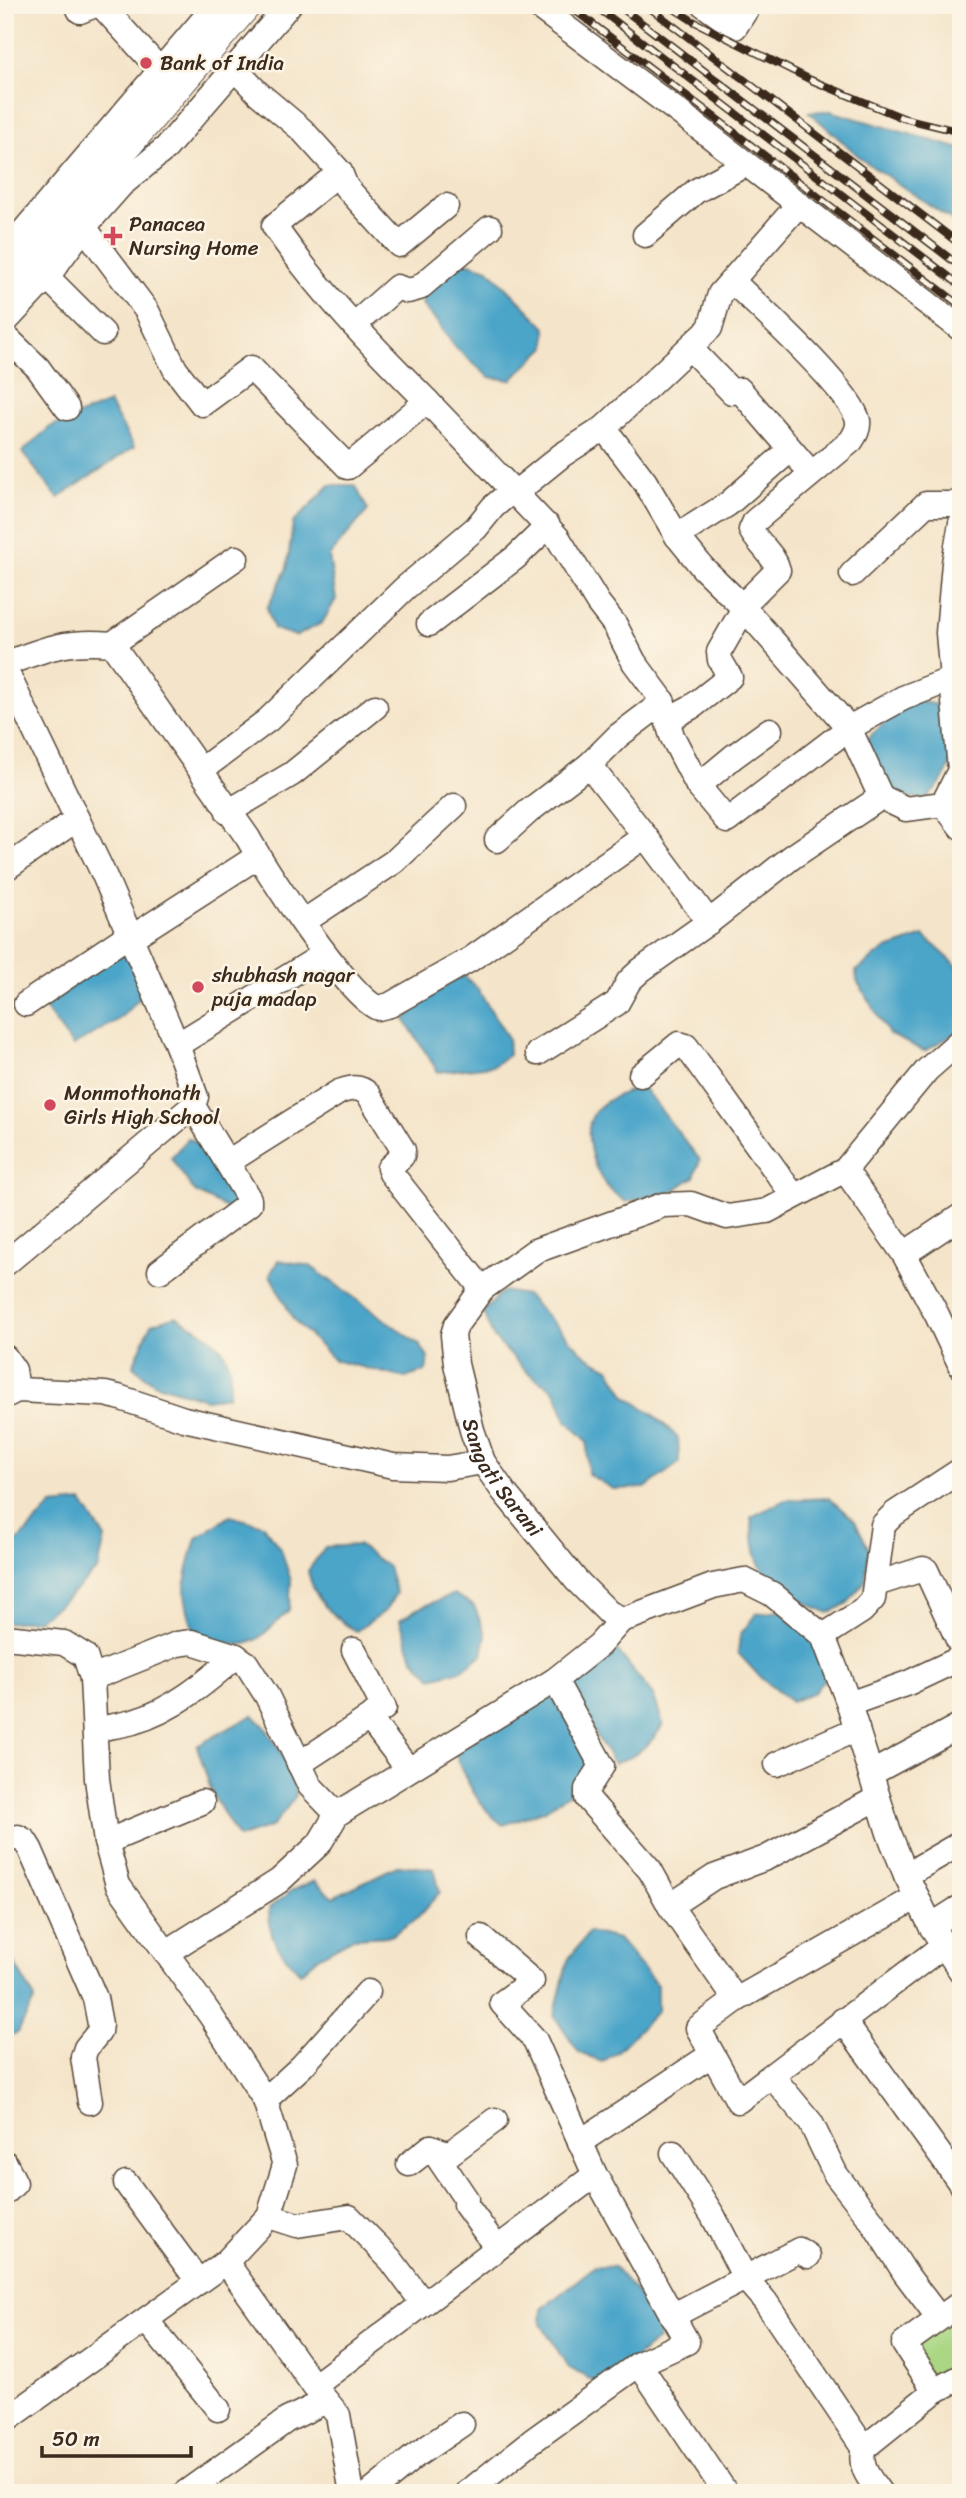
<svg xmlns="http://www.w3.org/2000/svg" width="966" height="2498" font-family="Sriracha,sans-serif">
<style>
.green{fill:#abd784;stroke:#738051;stroke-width:2}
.water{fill:#4ca5c9;stroke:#446874;stroke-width:2}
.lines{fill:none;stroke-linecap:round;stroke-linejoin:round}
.minor-casing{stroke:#574638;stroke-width:27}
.major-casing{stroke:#574638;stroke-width:32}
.minor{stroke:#fff;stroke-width:24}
.major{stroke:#fff;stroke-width:30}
.rail-casing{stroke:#3b2a1e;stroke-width:8}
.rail{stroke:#fcf5e5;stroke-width:5;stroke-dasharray:16;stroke-linecap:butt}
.poi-dot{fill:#d1495b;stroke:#fcf5e5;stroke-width:2.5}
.labels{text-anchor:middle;stroke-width:5;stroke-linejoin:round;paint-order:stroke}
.poi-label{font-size:21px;fill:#3b2a1e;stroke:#fcf5e5;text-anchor:start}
.street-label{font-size:21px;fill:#3b2a1e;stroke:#fcf5e5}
</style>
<rect width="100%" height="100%" fill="#fcf5e5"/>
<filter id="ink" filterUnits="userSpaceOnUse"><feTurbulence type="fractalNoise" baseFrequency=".0143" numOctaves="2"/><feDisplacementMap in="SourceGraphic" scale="14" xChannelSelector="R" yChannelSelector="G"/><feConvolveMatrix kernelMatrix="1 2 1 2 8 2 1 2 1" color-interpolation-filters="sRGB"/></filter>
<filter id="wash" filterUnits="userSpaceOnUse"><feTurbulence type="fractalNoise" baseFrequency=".00686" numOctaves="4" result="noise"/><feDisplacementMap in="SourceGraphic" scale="28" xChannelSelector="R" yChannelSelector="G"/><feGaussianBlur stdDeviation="1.57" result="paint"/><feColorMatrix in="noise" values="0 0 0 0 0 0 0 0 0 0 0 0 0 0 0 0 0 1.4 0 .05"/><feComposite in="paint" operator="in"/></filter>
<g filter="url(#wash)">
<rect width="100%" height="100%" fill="#f4e4c9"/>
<path class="green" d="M961 2309V2375L937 2390 911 2344Z"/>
<path class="water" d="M830 111 961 149V226L863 160 809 112Z
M466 262 488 269 546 328V347L511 380 489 377 455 347 438 323 422 305 427 283Z
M109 403 134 447 58 498 22 452 50 427Z
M330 485H355L368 510 329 556 336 599 322 623 296 636 274 629 267 608 287 568 293 523Z
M916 701 939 705C956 747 961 766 925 800L897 795 874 775 862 744 888 719Z
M924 936 956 965 961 973V1028L953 1035 924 1051 889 1034 857 981 856 971 884 950Z
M125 950 144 994 119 1019 73 1046 44 1007 88 971Z
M463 975 477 988 508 1038 509 1054 493 1066 438 1072 405 1020 417 1004Z
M642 1086 700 1160 694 1177 671 1192 626 1202C619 1197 610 1191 605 1184 593 1167 581 1131 595 1112 605 1098 627 1092 642 1086Z
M188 1138C233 1160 232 1165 236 1213L195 1192 171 1158Z
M278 1260 310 1266 420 1345 428 1358 426 1371 405 1378 334 1360 293 1319 270 1275Z
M503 1291 526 1295 586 1356 609 1368 625 1395 654 1415 678 1438 679 1463 645 1488 613 1489 588 1474 587 1441 567 1421 555 1391 527 1372 494 1338 483 1312Z
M176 1316C212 1339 238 1347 228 1396L205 1399 154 1383 133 1366 151 1324Z
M829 1498 855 1521 869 1549 865 1581 848 1603 829 1613C805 1603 780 1593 764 1572 753 1558 753 1534 751 1517L785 1500Z
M82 1502 105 1538 98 1569 65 1600 37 1620 5 1623V1551L21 1538 52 1505Z
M230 1516 263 1525 281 1550 291 1581 289 1610C248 1650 251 1650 196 1636 180 1594 183 1581 196 1539Z
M358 1545 388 1567 396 1593 385 1611 356 1631C332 1617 314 1600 308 1571L325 1547Z
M454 1594 474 1606 486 1635 482 1655 462 1670 432 1678 413 1658 400 1620 417 1609Z
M780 1611 813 1637 826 1677 814 1692 791 1702 761 1678 738 1653 740 1635 756 1614Z
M618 1651 654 1697 663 1724C651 1746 637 1754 614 1764L571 1695C578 1667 590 1659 618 1651Z
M550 1694 599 1766 571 1792 545 1810 503 1825C477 1806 466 1780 454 1751Z
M253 1715 264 1726 296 1775 295 1797 273 1826 238 1838 212 1793 197 1746Z
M399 1865 434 1869 440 1892 416 1919 390 1936 353 1938 318 1957 300 1973C278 1948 269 1943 269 1908L291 1891 314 1881 333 1897Z
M589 1932 618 1939 657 1985V2011L616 2053 602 2062 579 2053 554 2016 568 1960Z
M5 1947 35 1999 18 2032 5 2038Z
M595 2266 614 2267 656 2316 659 2338 627 2365 596 2383 568 2367 541 2323 542 2309Z"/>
</g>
<g filter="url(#ink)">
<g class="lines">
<g class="minor-casing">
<g id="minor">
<path d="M77 5 80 11 95 5"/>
<path d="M101 5 161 71"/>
<path d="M536 5 680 113 961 329"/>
<path d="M704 5 735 27 749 5"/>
<path d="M234 68 258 93 302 130 340 172 346 187 399 245 446 206"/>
<path d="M340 172 274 226C318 290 372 346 427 401"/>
<path d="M84 227 147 311 175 369 202 404 251 368 348 467 427 401 558 538 598 603 615 625 634 662 660 697 672 736 698 786 727 821 849 728 903 698 952 679"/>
<path d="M645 235 696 191 746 164"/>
<path d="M5 253 216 5"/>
<path d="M47 277 103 333"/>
<path d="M732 281C758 306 852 391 858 421 859 429 855 435 851 441L755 521 751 530C759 545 774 554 778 570L747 601 744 608 849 728 881 797"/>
<path d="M5 322 47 277 84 227 121 185 166 148 289 5"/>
<path d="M354 325 397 287 408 291 419 288 490 228"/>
<path d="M5 336 38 368 67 408"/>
<path d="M690 348 732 392 740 390 811 473"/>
<path d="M604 428 645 482 677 536 703 568 744 608 719 652 720 660 730 677 693 706 667 720"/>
<path d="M961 523 954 563 948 633 960 770 943 804 961 827"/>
<path d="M677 536 728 504 790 450"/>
<path d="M852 574 926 504H961"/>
<path d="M429 624 516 557 548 526"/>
<path d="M112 644 236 558"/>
<path d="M5 664C46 648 68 640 112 644L248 838C265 869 349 998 378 1008L390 1005 471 959 645 836 709 922 792 857 881 797 906 809 943 804"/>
<path d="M5 669 104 875 177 1045 196 1097 193 1106 5 1264"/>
<path d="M201 770 268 720 405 588 476 528 493 507 507 495 514 494 562 455 604 428 710 328 720 294 799 204"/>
<path d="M698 786 733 757 770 730"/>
<path d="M228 812 292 774 375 707"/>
<path d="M645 836 589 765 618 736 663 702"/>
<path d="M497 840 529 811 589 765"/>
<path d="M5 869 77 819"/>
<path d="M303 922 395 861 454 806"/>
<path d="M131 938 258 856"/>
<path d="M26 1004 130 934"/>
<path id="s1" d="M961 1040 927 1070 845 1170 767 1211 727 1217 691 1204 663 1205 535 1251 482 1289 456 1325 453 1335 456 1364 472 1430 483 1462 504 1492 576 1580 609 1613 622 1619 631 1617 713 1586 744 1580 772 1594 823 1636 849 1704 889 1833 906 1875 931 1926 961 1971"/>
<path d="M177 1045 325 954"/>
<path d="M538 1053 617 1003 629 981 641 970 709 922"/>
<path d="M641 1075 679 1044 686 1046 793 1195"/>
<path d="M228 1162 339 1092C351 1088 359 1085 369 1095L403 1150 402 1156 389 1168 391 1173 482 1289"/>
<path d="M845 1170 904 1254 937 1315 961 1366"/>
<path d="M904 1254 961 1216"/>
<path d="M160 1271 249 1204V1199L193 1106"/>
<path d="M5 1357 14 1370 17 1390"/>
<path d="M5 1396 17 1390 105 1394 118 1397 184 1419 393 1466 447 1468 483 1462"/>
<path d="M876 1584 923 1569 926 1570 961 1646"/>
<path d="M823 1636 862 1611 873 1599 883 1525 894 1514 961 1470"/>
<path d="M5 1637 64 1643 85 1656 92 1678 97 1779 106 1842 118 1885 211 2016 265 2100 285 2165 269 2216 226 2262 314 2386 338 2415 352 2493"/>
<path d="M92 1678 177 1644 192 1642 236 1656 246 1663 267 1696 310 1786 337 1814"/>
<path d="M555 1680 602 1766 587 1789V1798L650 1870 670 1906"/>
<path d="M849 1704 908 1683 961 1658"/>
<path d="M370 1719 408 1769"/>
<path d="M95 1730C108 1727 121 1725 133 1722 172 1711 207 1682 236 1656"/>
<path d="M299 1764 384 1708 354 1650"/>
<path d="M777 1764 857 1729"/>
<path d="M872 1773 961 1725"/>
<path d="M5 1841 18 1837 25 1841 30 1849 95 1998 100 2024 99 2032 86 2048 83 2057 90 2102"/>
<path d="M106 1842 202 1802"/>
<path d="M906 1875 961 1843"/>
<path d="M917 1897 736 2000 698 2028 738 2101 944 1945"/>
<path d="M931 1926 961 1907"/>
<path d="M167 1952 279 1881 319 1844 337 1814 555 1680 599 1645 622 1619"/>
<path d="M736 2000 670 1906 714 1877 766 1858 878 1798"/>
<path d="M843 2020 961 2184"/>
<path d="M772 2076 811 2123 836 2175 872 2221 905 2273 939 2318"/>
<path d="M265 2100 302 2066 368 1992"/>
<path d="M580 2142 711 2055"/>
<path d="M431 2147 466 2199 465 2204 497 2248"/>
<path d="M673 2153 713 2216 745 2278 765 2301 864 2448C858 2466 869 2478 880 2493"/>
<path d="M5 2163 15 2183 5 2193"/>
<path d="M409 2164 431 2147 449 2154 495 2120"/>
<path d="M126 2183 198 2281"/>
<path d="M269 2216 297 2225 349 2217 391 2260 423 2303"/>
<path d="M961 2303 904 2344 935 2391 961 2377"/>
<path d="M672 2316 799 2250 808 2256"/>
<path d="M146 2320 218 2409"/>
<path d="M639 2364 726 2493"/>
<path d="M314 2386 595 2175"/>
<path d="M5 2421 226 2262"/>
<path d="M864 2448 935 2391"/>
<path d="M185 2493 287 2420 326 2401"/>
<path d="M370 2493 415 2456 462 2424"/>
<path d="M467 2493 532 2441 639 2364 687 2342 595 2175 535 2040 502 2003 532 1981 481 1937"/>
</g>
</g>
<g class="major-casing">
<path id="major" d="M5 288 246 5"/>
</g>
<use href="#minor" class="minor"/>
<use href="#major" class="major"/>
<g class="rail-casing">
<path id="rail" d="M568 5 961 306
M594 5 961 286
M618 5 961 267
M646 5 961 245
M668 5 693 21 811 80 903 118 961 132"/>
</g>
<use href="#rail" class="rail"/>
</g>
</g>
<g class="poi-dot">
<circle cx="146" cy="63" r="7"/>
<path d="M109.5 225.5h7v7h7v7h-7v7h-7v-7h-7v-7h7z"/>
<circle cx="198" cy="987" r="7"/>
<circle cx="50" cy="1105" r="7"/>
</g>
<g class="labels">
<g class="poi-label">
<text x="160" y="70">Bank of India</text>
<text x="129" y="231">Panacea<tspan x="129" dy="24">Nursing Home</tspan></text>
<text x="212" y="982">shubhash nagar<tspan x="212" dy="24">puja madap</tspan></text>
<text x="64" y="1100">Monmothonath<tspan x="64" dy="24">Girls High School</tspan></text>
</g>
<g class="street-label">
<text dy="7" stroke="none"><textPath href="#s1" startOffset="779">Sangati Sarani</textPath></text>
</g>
</g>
<rect width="966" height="2498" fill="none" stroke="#fcf5e5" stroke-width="28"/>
<path d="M42 2446v10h149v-10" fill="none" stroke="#3b2a1e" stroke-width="3.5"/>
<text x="52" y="2446" font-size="21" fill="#3b2a1e" stroke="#fcf5e5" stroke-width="5" paint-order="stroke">50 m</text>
</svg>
